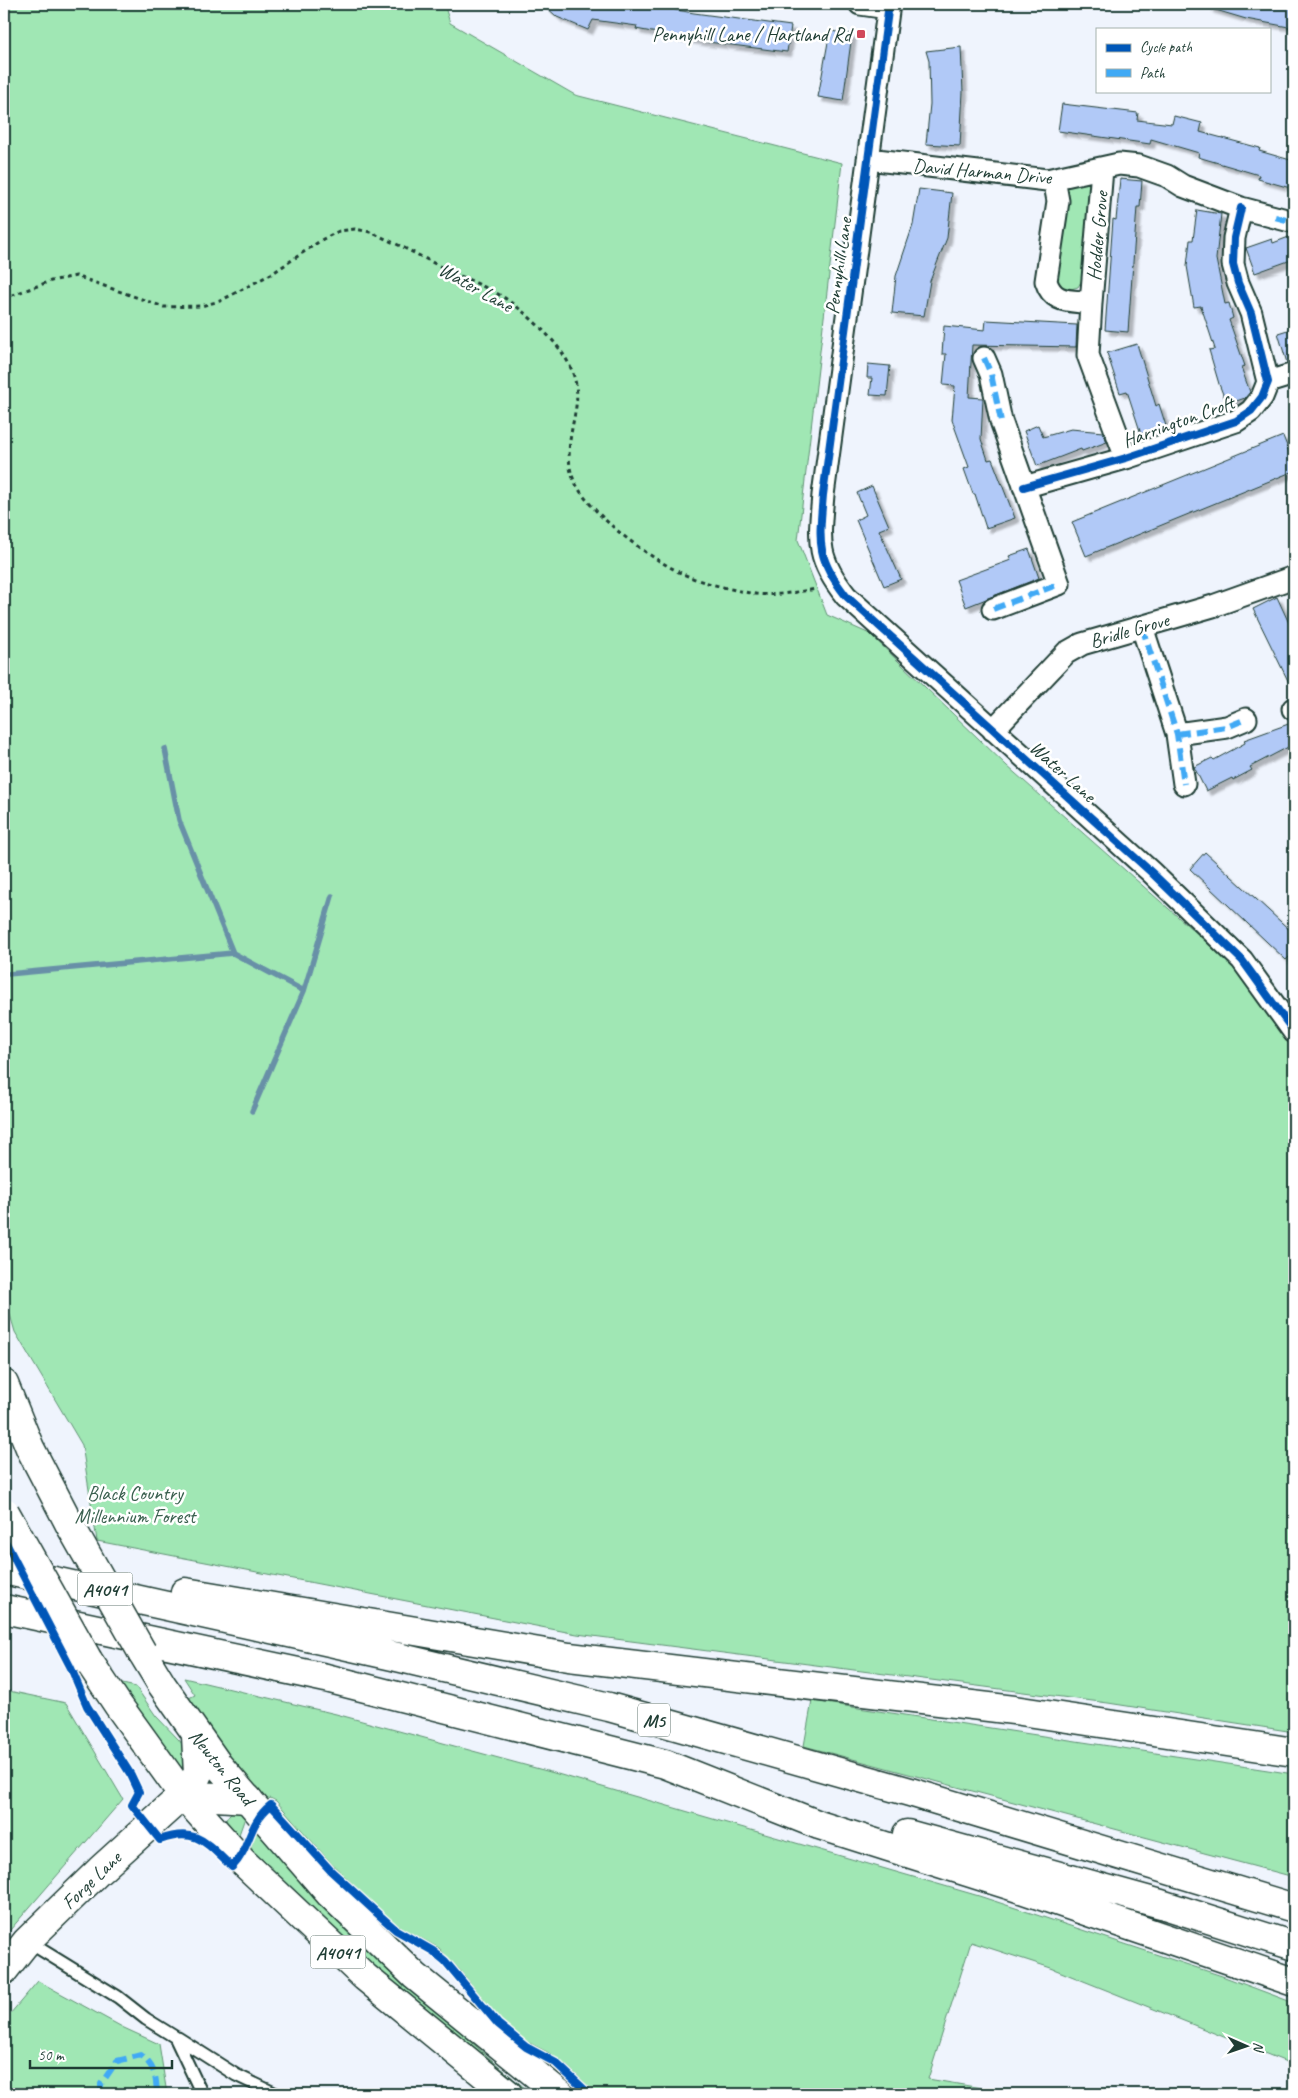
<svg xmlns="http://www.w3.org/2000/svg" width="1298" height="2098" font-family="Caveat,sans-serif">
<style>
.green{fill:#a0e7b4;stroke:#609274}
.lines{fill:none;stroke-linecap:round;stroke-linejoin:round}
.stream{stroke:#6790a7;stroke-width:5.5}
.building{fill:#b1c9f7;stroke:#1f3d34;filter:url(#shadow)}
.lane-casing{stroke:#1f3d34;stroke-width:15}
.street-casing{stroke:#1f3d34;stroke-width:25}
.secondary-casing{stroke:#1f3d34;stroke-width:31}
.highway-casing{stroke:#1f3d34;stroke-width:31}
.path{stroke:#1f3d34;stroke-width:3;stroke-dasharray:4 4;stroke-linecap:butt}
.lane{stroke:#fff;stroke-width:11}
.street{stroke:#fff;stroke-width:21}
.secondary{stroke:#fff;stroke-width:28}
.highway{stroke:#fff;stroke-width:28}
.highway-bridge-casing{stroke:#1f3d34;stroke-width:31;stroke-linecap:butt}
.highway-bridge{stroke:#fff;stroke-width:28}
.quiet{stroke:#3fa9f5;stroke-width:6;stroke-dasharray:12 6;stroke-linecap:butt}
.cycleway-casing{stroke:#fff;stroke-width:11}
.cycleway{stroke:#0057b8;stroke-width:8}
.poi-dot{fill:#d1495b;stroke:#fff;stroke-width:2}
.labels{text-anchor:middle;stroke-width:5;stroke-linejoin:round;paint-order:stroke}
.shield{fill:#fff;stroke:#627771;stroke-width:1}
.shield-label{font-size:19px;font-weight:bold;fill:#1f3d34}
.poi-label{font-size:20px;fill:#1f3d34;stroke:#fff;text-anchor:end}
.street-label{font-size:20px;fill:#1f3d34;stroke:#fff}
.park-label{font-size:20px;fill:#395f4e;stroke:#fff}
</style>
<defs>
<filter id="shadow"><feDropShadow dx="4.5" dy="4.5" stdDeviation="1" flood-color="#0004"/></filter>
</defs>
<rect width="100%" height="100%" fill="#eff4fd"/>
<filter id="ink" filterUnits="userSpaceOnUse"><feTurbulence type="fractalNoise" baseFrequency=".02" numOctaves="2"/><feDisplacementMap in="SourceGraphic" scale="10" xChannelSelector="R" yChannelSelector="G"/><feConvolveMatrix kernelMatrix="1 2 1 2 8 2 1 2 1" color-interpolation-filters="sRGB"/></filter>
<g filter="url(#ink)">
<path class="green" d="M4 4H444L450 23 575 95 842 163 798 540 827 615 870 634 1007 766 1228 961 1294 1048V1732L1108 1703 577 1634 97 1541 82 1445 15 1332 4 1294Z
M1080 180 1089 184 1091 189 1082 280 1078 287 1064 291 1054 280 1065 189 1072 181Z
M184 1678 336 1714 554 1773 979 1896 1222 1976 1294 2003V2065L1051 1968 971 1942 928 2079 1017 2094H596L567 2066 549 2053 524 2040 503 2023 458 1968 439 1948 402 1928 387 1917 331 1863 276 1801 270 1798 265 1802 233 1764 187 1699 195 1695Z
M118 1683 136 1687 156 1716 179 1740 188 1752 189 1784Z
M4 1690 66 1703 123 1799 4 1937Z
M812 1701 1294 1774V1877L804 1746Z
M239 1809 246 1815 237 1840 225 1827C225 1817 230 1812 239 1809Z
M256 1827C344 1920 433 2013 532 2094H520L404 2000 250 1851Z
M38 1981 124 2028 159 2044 167 2094H4V2021Z"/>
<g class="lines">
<path class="stream" d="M165 749 179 820 233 953
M8 974 233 953 304 991
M252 1111 304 991 332 896"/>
</g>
<path class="building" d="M543 4H641L694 13 791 26 787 52 700 41 636 29 637 26 593 20 588 30 557 17Z
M1209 4H1283L1294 6V28L1246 19 1209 8Z
M830 31 852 34 843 101 818 97Z
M961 47 963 92 960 146 926 144 930 104 929 61 926 51Z
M1062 104 1138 113 1137 120 1172 124 1174 116 1202 123 1200 132 1260 148 1259 151 1294 161V189L1258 179 1259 175 1198 157 1199 153 1151 139 1150 144 1058 131Z
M1120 179 1142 181 1140 207H1137L1128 332 1105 330 1113 219 1116 220Z
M919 189 952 193 947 238 930 281 924 316 892 313 896 276 913 225Z
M1197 210 1221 214 1216 259 1225 304 1229 303 1233 318 1229 320 1245 366 1241 367 1250 392 1245 398 1231 403 1230 401 1226 402 1219 384 1209 350 1215 349 1201 306 1194 307 1187 266 1190 240H1193Z
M1294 235V259L1255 273 1246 248 1272 239 1273 243Z
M986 320 1077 325 1076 347 972 345 969 397 983 398 981 439 988 460 992 459 1015 518 986 528 975 494H973L964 469 969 467 952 420 955 386 943 385 946 354H942L944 326 985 330Z
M1294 328V362L1287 363 1278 333Z
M1137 344 1156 406 1159 404 1166 426 1141 434 1127 391 1120 393 1107 353Z
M868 364 890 366 887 396 870 395 872 378H867Z
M1038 425 1043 437 1071 429 1103 432 1107 442 1082 451 1081 449 1037 466 1024 431Z
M1283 436 1294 464V471L1086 556 1072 522Z
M872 486 889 526 879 530 901 579 884 586 856 520 866 515 857 493Z
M1029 549 1039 578 966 607 956 580 1011 560 1009 556Z
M1277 597 1294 634V693L1253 609Z
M1294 722V744L1250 767 1252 770 1233 780 1232 778 1206 791 1194 767 1212 758 1214 760 1245 743 1244 740Z
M1205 852 1294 934V952L1286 960 1190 869Z"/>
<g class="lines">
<g class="lane-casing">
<path id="lane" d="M27 1941 118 1997 146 2019 175 2037 202 2094
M178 2038 236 2075 276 2094"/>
</g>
<g class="street-casing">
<path id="street" d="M860 4 888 8
M889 4 823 495C819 542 816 558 846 596L1151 872 1242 960 1294 1032
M868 159 1047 180 1119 164 1139 166 1167 176 1183 186 1241 208 1294 222
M1102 169 1091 303 1088 355 1126 458
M1054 179 1058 201 1046 281C1053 304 1070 300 1091 303
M984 358 991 374 1001 421 1059 584 993 609
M1268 382 1294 374
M1024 487 1126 458 1236 421 1251 411 1262 397 1268 382 1251 313 1238 283 1233 264 1234 238 1241 208
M1142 627 1177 734 1184 784
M1293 709H1294
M993 730 1066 653 1082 644 1213 606 1294 577
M1177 734 1227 727 1246 719"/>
</g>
<g class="secondary-casing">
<path id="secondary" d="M183 1795 248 1799
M4 1970 27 1941 100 1870 183 1795 198 1774 196 1736"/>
</g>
<g class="highway-casing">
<path id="highway" d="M4 1384 30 1448 70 1525
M4 1570 393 1656 609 1707 910 1792 1294 1908
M185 1592 569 1657 1014 1710 1294 1752
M4 1609 326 1678 665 1764 819 1825 1018 1888 1294 1982
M142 1652 162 1685 219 1766 330 1894 415 1976 560 2094
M88 1660 118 1705 183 1795 243 1862 365 1977 508 2094
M907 1834 1161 1904 1294 1946"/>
</g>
<path class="path" d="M4 298 51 281 76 276 164 307 201 306 220 301 273 273 323 239 339 231 355 229 370 232C396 243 420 256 445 269 464 278 485 286 503 297 522 309 548 333 561 351 594 398 564 420 570 467 575 507 655 563 690 577 704 583 741 592 756 594 777 596 796 592 817 589"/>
<use href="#lane" class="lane"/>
<use href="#street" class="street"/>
<use href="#secondary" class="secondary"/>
<use href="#highway" class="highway"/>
<g class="highway-bridge-casing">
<path id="highway-bridge" d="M5 1512 88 1660
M70 1525 142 1652"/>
</g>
<use href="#highway-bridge" class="highway-bridge"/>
<path class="quiet" d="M1275 217 1294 222
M984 358 991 374 1001 421
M993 609 1059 584
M1142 627 1177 734 1184 784
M1293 709H1294
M1177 734 1227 727 1246 719
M101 2094V2084L117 2061 141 2055C155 2067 156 2076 157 2094"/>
<g class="cycleway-casing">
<path id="cycleway" d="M889 4 823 495C819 542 816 558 846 596L1151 872 1242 960 1294 1032
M1024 487 1126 458 1236 421 1251 411 1262 397 1268 382 1251 313 1238 283 1233 264 1234 238 1241 208
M4 1539 71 1668 87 1706 131 1775 139 1792 132 1805 160 1840C197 1826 207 1844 232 1867 251 1848 247 1824 271 1805L331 1871 378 1914 396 1930 433 1951 445 1961 498 2024 526 2047 556 2063 589 2094"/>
</g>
<use href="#cycleway" class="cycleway"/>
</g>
</g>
<rect class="poi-dot" x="856" y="29" width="10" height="10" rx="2.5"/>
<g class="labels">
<g class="shield">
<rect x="77.5" y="1572.5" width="55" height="33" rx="4"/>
<rect x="638" y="1703.5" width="32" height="33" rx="4"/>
<rect x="310.5" y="1935.5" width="55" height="33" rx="4"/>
</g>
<g class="shield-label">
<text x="105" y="1596">A4041</text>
<text x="654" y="1727">M5</text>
<text x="338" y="1959">A4041</text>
</g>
<g class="poi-label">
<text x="851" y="41">Pennyhill Lane / Hartland Rd</text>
</g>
<g class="street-label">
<text transform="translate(982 171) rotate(5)" y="7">David Harman Drive</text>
<text transform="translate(1097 236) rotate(-85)" y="7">Hodder Grove</text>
<text transform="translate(838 266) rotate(-82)" y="7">Pennyhill Lane</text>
<text transform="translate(476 287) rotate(29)" y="7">Water Lane</text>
<text transform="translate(1178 421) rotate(-20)" y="7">Harrington Croft</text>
<text transform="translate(1129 630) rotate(-16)" y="7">Bridle Grove</text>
<text transform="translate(1063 771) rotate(42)" y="7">Water Lane</text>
<text transform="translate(222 1767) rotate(51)" y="7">Newton Road</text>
<text transform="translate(91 1880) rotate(-44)" y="7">Forge Lane</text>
</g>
<g class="park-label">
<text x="135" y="1500">Black Country<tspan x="135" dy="23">Millennium Forest</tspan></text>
</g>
</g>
<rect width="1298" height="2098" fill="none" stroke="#fff" stroke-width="20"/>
<rect x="10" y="10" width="1278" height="2078" fill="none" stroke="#1f3d34" stroke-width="2" filter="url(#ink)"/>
<rect x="1096" y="28" width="175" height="65" fill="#ffffff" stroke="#a5b1ae"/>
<rect x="1106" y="44" width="25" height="8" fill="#0057b8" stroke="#a5b1ae"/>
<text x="1140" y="52" font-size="15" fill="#1f3d34">Cycle path</text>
<rect x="1106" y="69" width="25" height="8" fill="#3fa9f5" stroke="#a5b1ae"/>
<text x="1140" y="78" font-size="15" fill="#1f3d34">Path</text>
<g transform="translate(1246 2046) rotate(92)" stroke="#ffffff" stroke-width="4" paint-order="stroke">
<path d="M0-4L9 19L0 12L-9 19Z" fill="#1f3d34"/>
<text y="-8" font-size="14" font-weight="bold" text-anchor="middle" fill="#1f3d34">N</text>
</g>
<path d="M30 2060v8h142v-8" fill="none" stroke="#1f3d34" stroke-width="2.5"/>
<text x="38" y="2060" font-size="15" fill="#1f3d34" stroke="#ffffff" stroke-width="4" paint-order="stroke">50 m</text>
</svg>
